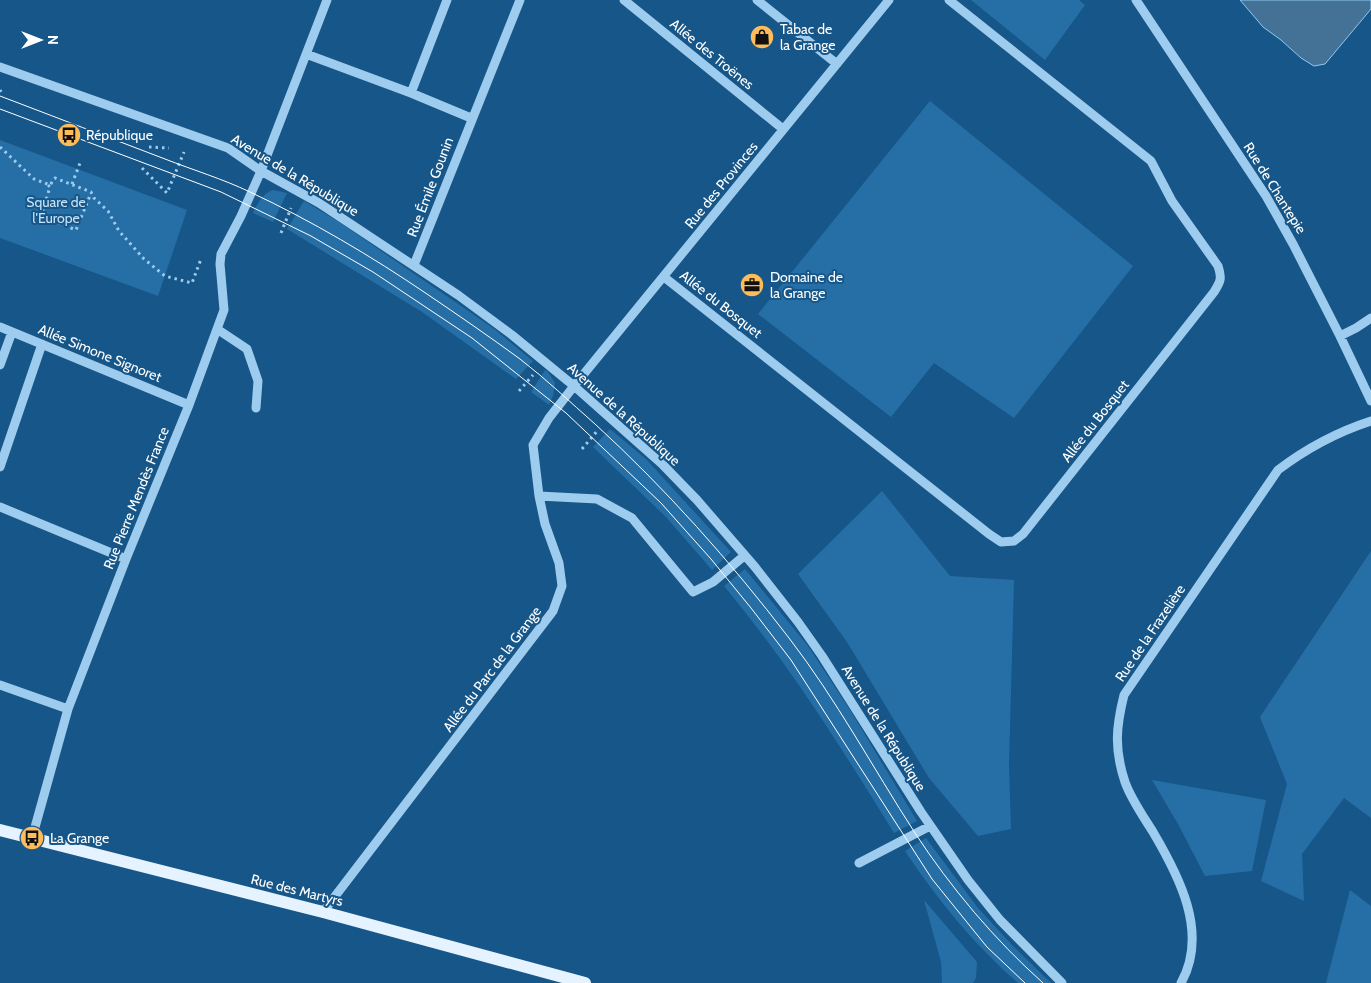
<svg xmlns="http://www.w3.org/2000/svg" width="1371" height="983" font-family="Cabin,sans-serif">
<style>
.green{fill:#266fa6}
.water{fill:#447196;stroke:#90c9f1}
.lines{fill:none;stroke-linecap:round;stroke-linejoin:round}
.path{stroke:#9eccee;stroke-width:3;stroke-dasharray:2.5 4;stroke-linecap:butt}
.minor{stroke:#9eccee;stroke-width:9}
.major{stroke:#e5f2ff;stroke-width:12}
.tram{stroke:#fff;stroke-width:1}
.labels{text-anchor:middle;stroke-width:4;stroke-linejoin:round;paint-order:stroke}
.poi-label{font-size:14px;fill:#fff;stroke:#175688;text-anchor:start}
.street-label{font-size:14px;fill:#fff;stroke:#175688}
.park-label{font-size:14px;fill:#c4e3fa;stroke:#175688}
</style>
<rect width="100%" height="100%" fill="#175688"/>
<path class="green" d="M971 0H1079L1085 5 1045 60Z
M930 101 1133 266 1014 418 934 363 891 417 758 314Z
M0 140 187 210 158 296 0 238Z
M273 190 287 193 273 222 253 213C258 203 262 194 273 190Z
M304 201 339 222 493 328 533 361 516 379 422 312 287 229Z
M545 370 548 372 555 383 553 396 549 405 531 392Z
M610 429 646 459 731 552 712 570 666 517 593 447Z
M882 491 950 576 1014 580 1009 765 1011 829 978 836 929 778 847 642 798 574Z
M1371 551V818L1344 798 1302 854 1304 901 1261 881 1287 784 1260 717Z
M745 569 808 646 850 710 917 821 894 833C841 747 788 663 724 586Z
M1152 780 1266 800 1252 871 1205 876 1178 824Z
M926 838 978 908 1013 946 1051 983H1018C974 945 937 899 905 851Z
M1350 890 1371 906V983H1326Z
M924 900 977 962 976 978 973 983H942L941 962Z"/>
<path class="water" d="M1240 0H1371V9L1325 64 1314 66 1301 58 1281 40 1263 27Z"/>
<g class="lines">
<path class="path" d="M0 90 1 92
M0 147 34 179 50 185 55 178 91 192 94 198 108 211 119 231 144 259 165 276 192 283 201 259
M149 147 169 148
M142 168 167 193 184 152
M72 184 80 163
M48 185 50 187 41 216 76 230 91 193
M281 233 291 208
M519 391 533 375
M582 449 598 430"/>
<path class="minor" d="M624 0 783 129
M757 0 837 64
M1136 0 1266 196 1293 244 1340 336 1371 401
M306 54 411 93 471 118
M0 67 228 148 261 171 319 203 458 295 512 335 574 386 663 465 697 500 755 567 798 622 822 656 921 812 968 880 1000 920 1062 983
M411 93 447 0
M414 265 520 0
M664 277 989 534 1001 542 1014 541 1023 534 1214 292C1221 281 1222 278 1218 266L1172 201 1151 161 949 0
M0 327 189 405
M217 329 247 349 258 381 256 408
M1340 336 1356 328 1371 318
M0 365 12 332
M0 467 42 344
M539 496 597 499 632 518 693 592 713 582 744 556
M0 507 126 559
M0 685 68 709
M32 838 68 709 126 559 189 405 224 310 220 264 221 254 241 216 261 171 327 0
M859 863 930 826
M323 912 553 611 562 586 559 563 545 524 539 496 533 445 549 418 574 386 889 0
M1181 983C1209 933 1179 876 1153 832 1143 816 1131 799 1125 782 1114 749 1116 727 1124 695L1278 470C1307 448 1337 432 1371 421"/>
<path class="major" d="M0 830 323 912 585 983"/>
<path class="tram" d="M0 96C55 117 110 138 165 159 193 170 223 179 250 192 312 221 371 256 427 294 458 315 490 337 520 359 546 379 570 402 595 424 666 489 730 561 789 638 836 699 873 768 915 833 951 888 994 939 1043 983
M0 109 221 192 311 236 373 272 472 338 566 413 661 503 711 559 751 608 791 660 932 879 987 947 1025 983"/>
</g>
<defs>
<g id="shop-disc" transform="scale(1.25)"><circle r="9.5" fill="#ffbc5b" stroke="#175688"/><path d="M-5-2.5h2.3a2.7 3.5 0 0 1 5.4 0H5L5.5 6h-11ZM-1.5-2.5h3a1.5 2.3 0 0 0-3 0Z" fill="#111"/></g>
<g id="bus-disc" transform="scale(1.25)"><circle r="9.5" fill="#ffbc5b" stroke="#175688"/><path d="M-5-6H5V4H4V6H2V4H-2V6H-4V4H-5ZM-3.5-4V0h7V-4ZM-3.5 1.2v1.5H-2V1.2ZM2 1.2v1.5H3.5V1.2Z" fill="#111"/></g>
<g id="office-disc" transform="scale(1.25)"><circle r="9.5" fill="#ffbc5b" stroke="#175688"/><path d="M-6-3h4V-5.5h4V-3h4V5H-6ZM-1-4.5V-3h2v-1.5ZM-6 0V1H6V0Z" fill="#111"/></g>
</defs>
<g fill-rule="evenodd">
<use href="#shop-disc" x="762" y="37"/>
<use href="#bus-disc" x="69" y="135"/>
<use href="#office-disc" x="752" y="285"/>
<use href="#bus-disc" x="32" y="838"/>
</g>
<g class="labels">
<g class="poi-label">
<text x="780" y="34">Tabac de<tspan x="780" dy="16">la Grange</tspan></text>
<text x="86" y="140">République</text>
<text x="770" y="282">Domaine de<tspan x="770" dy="16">la Grange</tspan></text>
<text x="50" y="843">La Grange</text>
</g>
<g class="street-label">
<text transform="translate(712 54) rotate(39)" y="5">Allée des Troënes</text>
<text transform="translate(295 175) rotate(31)" y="5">Avenue de la République</text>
<text transform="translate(721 185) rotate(-51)" y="5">Rue des Provinces</text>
<text transform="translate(430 187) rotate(-69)" y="5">Rue Émile Gounin</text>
<text transform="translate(1275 188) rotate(58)" y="5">Rue de Chantepie</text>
<text transform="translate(721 304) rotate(38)" y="5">Allée du Bosquet</text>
<text transform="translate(100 353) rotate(22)" y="5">Allée Simone Signoret</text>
<text transform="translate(624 414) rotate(42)" y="5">Avenue de la République</text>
<text transform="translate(1095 421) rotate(-52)" y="5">Allée du Bosquet</text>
<text transform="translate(136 498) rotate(-68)" y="5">Rue Pierre Mendès France</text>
<text transform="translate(1150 633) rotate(-56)" y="5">Rue de la Frazelière</text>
<text transform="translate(492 669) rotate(-53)" y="5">Allée du Parc de la Grange</text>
<text transform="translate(884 728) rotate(58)" y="5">Avenue de la République</text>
<text transform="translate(297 890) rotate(14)" y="5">Rue des Martyrs</text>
</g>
<g class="park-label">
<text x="56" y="207">Square de<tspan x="56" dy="16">l'Europe</tspan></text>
</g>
</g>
<g transform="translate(40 40) rotate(90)" stroke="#175688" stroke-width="4" paint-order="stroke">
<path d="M0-4L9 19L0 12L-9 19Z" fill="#ffffff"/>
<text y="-8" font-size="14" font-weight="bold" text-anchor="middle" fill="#ffffff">N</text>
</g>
</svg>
